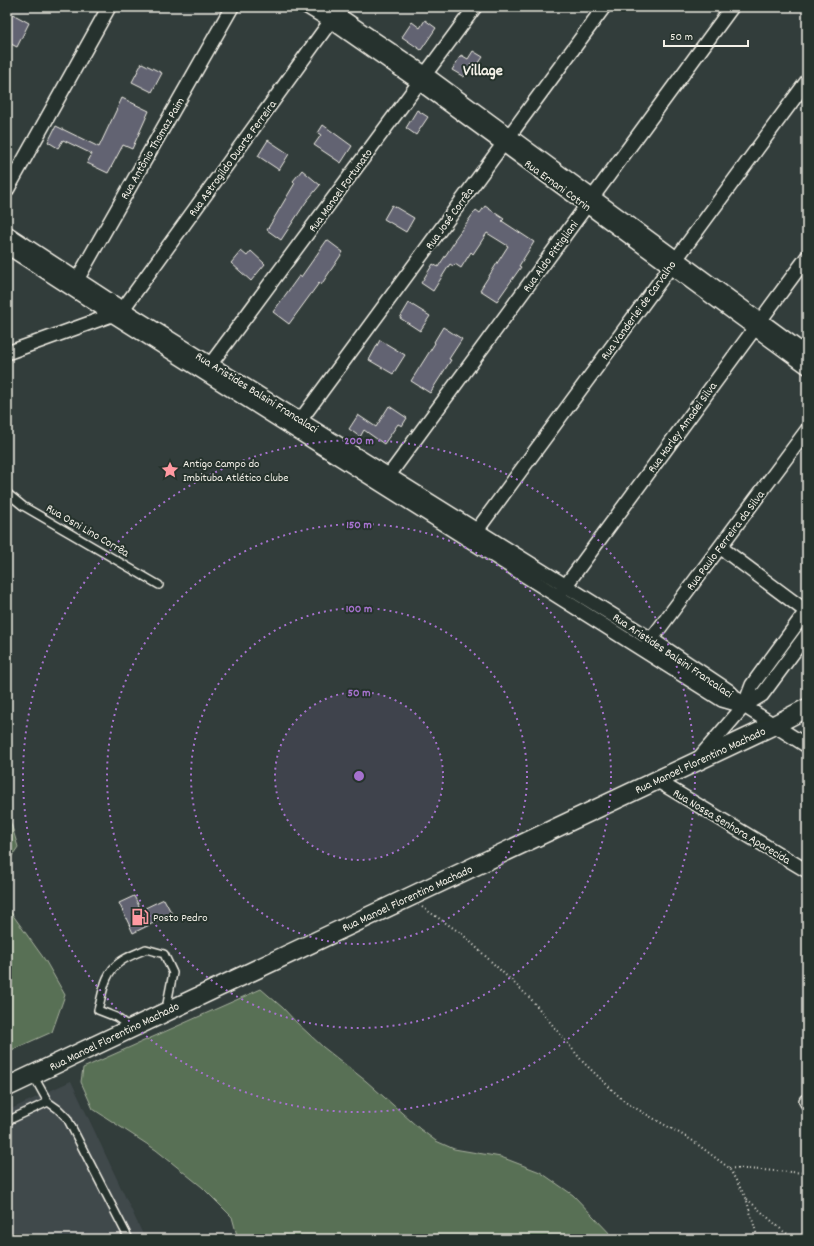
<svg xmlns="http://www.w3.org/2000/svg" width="814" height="1246" font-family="Dekko,sans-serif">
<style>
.built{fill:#40494c}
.green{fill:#597054;stroke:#a6b09e}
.building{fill:#626472;stroke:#f4f1e8}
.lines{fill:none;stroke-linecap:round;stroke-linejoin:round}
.service-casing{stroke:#f4f1e8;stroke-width:10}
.minor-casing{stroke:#f4f1e8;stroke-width:16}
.secondary-casing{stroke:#f4f1e8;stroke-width:21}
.path{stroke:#f4f1e8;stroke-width:2;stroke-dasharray:1 3;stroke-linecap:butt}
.service{stroke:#26332d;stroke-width:7}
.minor{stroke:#26332d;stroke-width:13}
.secondary{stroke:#26332d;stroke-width:18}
.ring{fill:none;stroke:#a571cd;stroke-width:2;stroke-dasharray:2 4}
.labels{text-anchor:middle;stroke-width:4;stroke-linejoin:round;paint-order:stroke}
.street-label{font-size:12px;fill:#f4f1e8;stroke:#26332d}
.poi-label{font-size:12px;fill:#f4f1e8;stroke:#26332d;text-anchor:start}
.district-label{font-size:16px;font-weight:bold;fill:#f4f1e8;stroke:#26332d}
.centre{fill:#a571cd;stroke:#26332d;stroke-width:2}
.ring-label{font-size:12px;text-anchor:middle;font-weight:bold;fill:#a571cd;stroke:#26332d;stroke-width:4;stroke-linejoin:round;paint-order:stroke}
</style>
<rect width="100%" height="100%" fill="#323d3b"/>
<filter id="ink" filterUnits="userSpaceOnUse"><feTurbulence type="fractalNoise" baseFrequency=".025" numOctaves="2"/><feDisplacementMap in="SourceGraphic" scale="8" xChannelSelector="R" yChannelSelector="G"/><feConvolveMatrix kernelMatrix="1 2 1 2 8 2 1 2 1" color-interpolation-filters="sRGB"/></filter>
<g filter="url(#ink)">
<path class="built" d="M71 1081 145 1239H7V1111Z"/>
<path class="green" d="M7 810 18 847 7 863Z
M7 907 45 960 65 995 52 1032 7 1052Z
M261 989 283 1008 296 1022 323 1047 366 1081 420 1129 436 1141 454 1149 501 1157 540 1172 573 1195 615 1239H238L232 1217 202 1187 156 1150 93 1109 81 1082 83 1068Z"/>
<path class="building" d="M7 11 29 23 17 47 7 42Z
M425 20 436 28 421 50 402 37 412 22 420 28Z
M473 51 483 57 476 67 471 64 464 77 452 70 461 55 468 59Z
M142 63 162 73 152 92 132 82Z
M122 98 149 111 132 149 123 145 108 173 87 163 92 154 63 140 58 148 48 142 56 126 99 147Z
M417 110 428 117 416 135 406 128Z
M323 125 352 146 341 163 314 145 321 135 318 133Z
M268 140 289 154 279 170 258 156Z
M302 170 320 185 306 202 281 240 267 230 295 183 293 181Z
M392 205 414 218 406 232 384 219Z
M485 206 504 219 502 221 534 242 519 266 521 267 497 301 480 290 508 246 487 233 473 254 471 252 461 268 455 264 453 266 450 264 433 291 421 283 433 264 438 267 455 241 454 240 476 210 480 213Z
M327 240 343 252 321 285 319 283 289 324 273 312 299 276 301 277Z
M241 251 247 256 251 251 265 264 251 281 231 263Z
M409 303 430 316 420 331 400 318Z
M443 327 462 339 449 359 451 360 430 393 411 381 435 343 434 342Z
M380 340 405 355 393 374 369 360Z
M389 406 407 418 402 426 398 424 384 444 364 430 360 437 349 429 358 415 376 427Z
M134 896 141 910 164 899 172 914 133 933 119 903Z"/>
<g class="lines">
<g class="service-casing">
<path id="service" d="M7 493 23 506 159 585
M131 1028 116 1017 98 1010C103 993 104 973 120 962 128 956 138 953 146 949L164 954 173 973 166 1009
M33 1075 48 1102 58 1109 67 1118 129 1239
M7 1121 48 1102"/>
</g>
<g class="minor-casing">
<path id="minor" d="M307 7 330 21 419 83 807 367
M327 7 426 74 807 354
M7 190 109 7
M7 233 123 309 651 639 729 691 744 706 807 746
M7 247 112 315 722 700 743 706
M74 285 232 7
M7 353 112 315 123 309 335 15
M207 369 475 7
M296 426 604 7
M384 482 732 7
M472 537 807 81
M720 547 807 612
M561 592 807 257
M647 645 807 430
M744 706 762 695 807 634
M699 758 744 706 752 685 807 610
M656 780 807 871
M806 1101 807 1103"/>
</g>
<g class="secondary-casing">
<path id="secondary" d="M7 1087 774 725 807 708"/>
</g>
<path class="path" d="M422 907 462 934 531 999 583 1062 625 1102 693 1141 729 1168 746 1198 758 1239
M729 1168 807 1173
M747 1199 783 1231 795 1239"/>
<use href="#service" class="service"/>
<use href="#minor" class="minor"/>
<use href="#secondary" class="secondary"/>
</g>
</g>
<circle cx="359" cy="776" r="84" fill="#a571cd" fill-opacity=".12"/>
<g class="ring">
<circle cx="359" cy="776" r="84"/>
<circle cx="359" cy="776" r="168"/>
<circle cx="359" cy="776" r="252"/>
<circle cx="359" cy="776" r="336"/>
</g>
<defs>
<g id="sight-bare" transform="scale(1.38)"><path d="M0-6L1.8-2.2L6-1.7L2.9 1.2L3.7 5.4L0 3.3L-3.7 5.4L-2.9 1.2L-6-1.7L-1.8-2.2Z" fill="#ff9aa2" stroke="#26332d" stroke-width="2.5" paint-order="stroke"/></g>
<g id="fuel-bare" transform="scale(1.38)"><path d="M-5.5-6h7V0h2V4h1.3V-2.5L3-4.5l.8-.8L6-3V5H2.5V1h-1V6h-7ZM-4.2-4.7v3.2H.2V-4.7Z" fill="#ff9aa2" stroke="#26332d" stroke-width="2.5" paint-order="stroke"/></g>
</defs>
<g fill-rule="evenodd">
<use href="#sight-bare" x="170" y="470"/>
<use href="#fuel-bare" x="140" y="917"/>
</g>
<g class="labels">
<g class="street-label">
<text transform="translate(152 148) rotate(-60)" y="4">Rua Antônio Thomaz Paim</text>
<text transform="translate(232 158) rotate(-54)" y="4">Rua Astrogildo Duarte Ferreira</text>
<text transform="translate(558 185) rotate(36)" y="4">Rua Ernani Cotrin</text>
<text transform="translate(340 190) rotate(-54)" y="4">Rua Manoel Fortunato</text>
<text transform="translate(449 218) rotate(-54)" y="4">Rua José Corrêa</text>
<text transform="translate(550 256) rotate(-54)" y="4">Rua Aldo Pittigliani</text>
<text transform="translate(638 310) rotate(-54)" y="4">Rua Vanderlei de Carvalho</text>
<text transform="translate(257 392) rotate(32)" y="4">Rua Aristides Balsini Francalaci</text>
<text transform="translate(682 427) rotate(-54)" y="4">Rua Harley Amadei Silva</text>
<text transform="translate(88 530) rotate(30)" y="4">Rua Osni Lino Corrêa</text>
<text transform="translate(725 540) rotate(-53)" y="4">Rua Paulo Ferreira da Silva</text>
<text transform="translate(673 655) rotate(34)" y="4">Rua Aristides Balsini Francalaci</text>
<text transform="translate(700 760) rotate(-25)" y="4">Rua Manoel Florentino Machado</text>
<text transform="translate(732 826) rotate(31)" y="4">Rua Nossa Senhora Aparecida</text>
<text transform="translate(407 898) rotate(-25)" y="4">Rua Manoel Florentino Machado</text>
<text transform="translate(114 1036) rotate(-26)" y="4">Rua Manoel Florentino Machado</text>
</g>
<g class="poi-label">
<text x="183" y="467">Antigo Campo do<tspan x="183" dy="14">Imbituba Atlético Clube</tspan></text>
<text x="153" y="921">Posto Pedro</text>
</g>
<g class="district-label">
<text x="483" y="75">Village</text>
</g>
</g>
<circle cx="359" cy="776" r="6" class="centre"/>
<g class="ring-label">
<text x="359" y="444">200 m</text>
<text x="359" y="528">150 m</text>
<text x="359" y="612">100 m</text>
<text x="359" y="696">50 m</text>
</g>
<rect width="814" height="1246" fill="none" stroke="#26332d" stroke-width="24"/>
<rect x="12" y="12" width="790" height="1222" fill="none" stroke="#f4f1e8" stroke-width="1.5" filter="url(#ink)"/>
<path d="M664 40v6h84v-6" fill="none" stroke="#f4f1e8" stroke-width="2"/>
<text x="670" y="40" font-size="12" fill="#f4f1e8" stroke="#26332d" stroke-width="3" paint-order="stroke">50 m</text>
</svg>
